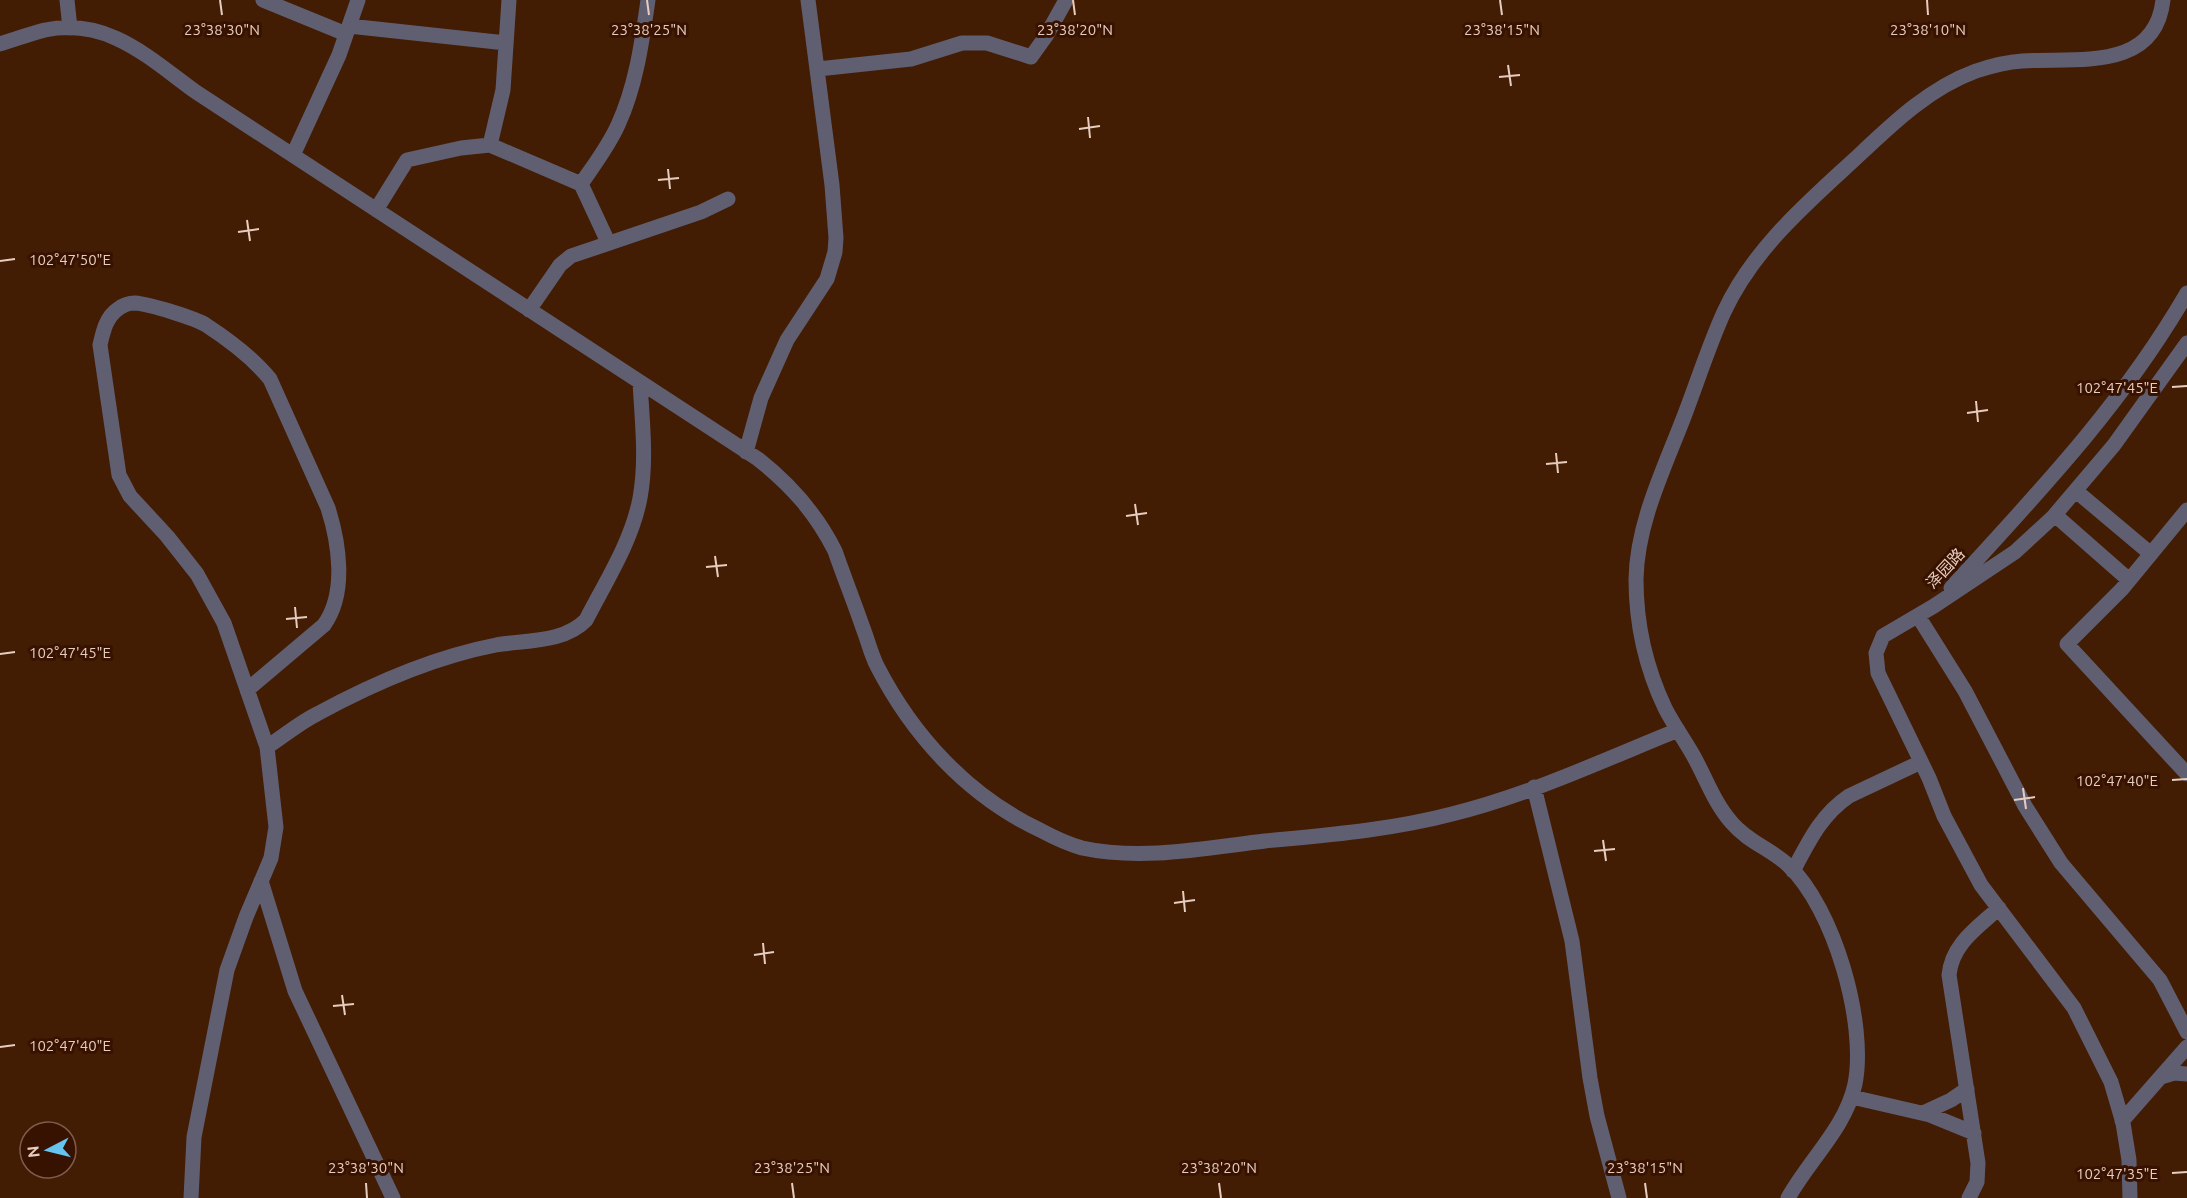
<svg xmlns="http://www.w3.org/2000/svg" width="2187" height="1198" font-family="Ubuntu,'Noto Sans SC',sans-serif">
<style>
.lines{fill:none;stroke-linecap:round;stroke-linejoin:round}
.minor{stroke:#605f72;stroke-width:15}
.ticks{fill:none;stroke:#e7cdbf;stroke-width:2}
.labels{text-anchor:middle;stroke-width:6;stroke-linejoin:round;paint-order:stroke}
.street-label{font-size:16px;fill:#e7cdbf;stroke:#381200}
.ticks-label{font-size:15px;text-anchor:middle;fill:#e7cdbf;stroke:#381200;stroke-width:6;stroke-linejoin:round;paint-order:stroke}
</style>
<rect width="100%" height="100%" fill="#431c04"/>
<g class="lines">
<path class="minor" d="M67 0 70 28
M263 0 346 34
M349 26 506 43
M0 44C15 39 30 34 45 30 108 17 149 58 196 92L758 459C791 485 816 513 835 551 844 577 854 602 863 628 868 641 871 654 877 666 913 736 968 796 1040 830 1053 837 1068 844 1082 848 1142 861 1206 848 1265 841 1328 835 1391 830 1452 814 1529 795 1604 760 1678 730
M818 69 911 59 962 43H987L1031 57 1046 36 1066 0
M490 145 503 90 509 0
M293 155 339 55 358 0
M581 184C594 165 608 147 618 125 636 86 642 42 648 0
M376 210 407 160 461 148 490 145 581 184 608 242
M529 310 560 265 571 256 701 212 728 199
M746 452 761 398 787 340 827 279 835 252 836 238 832 185 808 0
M2076 491 2151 554
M2187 510 2122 589 2067 644 2187 774
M2055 515 2129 580
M1951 588C2038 493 2122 405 2187 293
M1918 616 1965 691 2025 806 2061 863 2160 980 2187 1032
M267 747C284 736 299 723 317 714 372 684 434 657 496 645 525 640 564 643 586 620 606 581 632 541 640 498 647 460 642 420 640 382
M1534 787 1572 941 1590 1078 1597 1116 1619 1198
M1793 871C1809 841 1821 815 1849 796L1921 762
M261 881 295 991 393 1198
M2161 1077 2174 1073 2187 1074
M1852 1097 1930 1115 1974 1133
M1923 1113 1951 1100 1967 1089
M2122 1121 2187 1047
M191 1198 194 1137 227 970 246 917 271 858 276 827 267 747 224 623 197 574 167 536 130 496 119 475 100 345C103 332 106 317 118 309 123 305 129 303 135 303 149 304 195 318 206 325 229 340 253 358 270 379L328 508C339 543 347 593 324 625L247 690
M1788 1198C1809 1160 1846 1127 1855 1084 1867 1023 1834 908 1788 865 1771 849 1748 842 1732 823 1714 803 1706 778 1693 755 1684 739 1673 724 1665 708 1646 668 1636 623 1636 579 1637 522 1665 467 1685 414 1698 380 1709 345 1724 312 1753 249 1807 203 1856 158 1892 124 1929 88 1976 71 1991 66 2006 62 2022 61 2074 57 2155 73 2163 0
M1969 1198 1977 1182 1978 1163 1949 975C1952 944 1977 928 1999 908
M2130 1198 2129 1160 2123 1123 2111 1082 2074 1008 1981 885 1944 816 1929 778 1878 673 1876 653 1883 636 1934 606 2015 552 2053 517 2114 445 2187 343"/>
</g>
<path class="ticks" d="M220 0 222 15M647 0 649 15M1073 0 1075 15M1500 0 1502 15M1927 0 1928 15M1508 65 1511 86M1499 77 1520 75M1088 117 1090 138M1079 129 1100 126M668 169 670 189M658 180 679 178M247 220 250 241M238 232 259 229M0 261 15 259M2172 387 2187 386M1976 401 1978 422M1967 413 1988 410M1556 453 1558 473M1546 464 1567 462M1135 504 1138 525M1126 516 1147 513M715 556 718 577M706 567 727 565M295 607 297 628M286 619 307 617M0 654 15 652M2172 780 2187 779M2023 788 2026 809M2014 800 2035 797M1603 840 1606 861M1594 851 1615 849M1183 891 1185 912M1174 903 1195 900M763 943 765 964M754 955 774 952M342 995 345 1015M333 1006 354 1004M0 1047 15 1045M2172 1173 2187 1172M366 1183 367 1198M792 1183 794 1198M1219 1183 1221 1198M1645 1183 1647 1198"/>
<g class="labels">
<g class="street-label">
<text transform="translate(1945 568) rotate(-47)" y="6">泽园路</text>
</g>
</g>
<g class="ticks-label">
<text x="222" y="35">23°38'30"N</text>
<text x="649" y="35">23°38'25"N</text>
<text x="1075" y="35">23°38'20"N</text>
<text x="1502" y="35">23°38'15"N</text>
<text x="1928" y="35">23°38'10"N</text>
<text x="70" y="265">102°47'50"E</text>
<text x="2117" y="393">102°47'45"E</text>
<text x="70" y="658">102°47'45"E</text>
<text x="2117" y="786">102°47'40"E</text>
<text x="70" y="1051">102°47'40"E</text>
<text x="366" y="1173">23°38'30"N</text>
<text x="792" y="1173">23°38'25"N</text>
<text x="1219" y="1173">23°38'20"N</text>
<text x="1645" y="1173">23°38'15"N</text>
<text x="2117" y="1179">102°47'35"E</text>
</g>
<g transform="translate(48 1150) rotate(263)"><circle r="28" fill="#381200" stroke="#7e5d4c" stroke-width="1.5"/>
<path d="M0-4.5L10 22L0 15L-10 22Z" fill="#65c5ef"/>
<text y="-9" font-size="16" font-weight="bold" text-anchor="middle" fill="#e7cdbf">N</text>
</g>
</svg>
